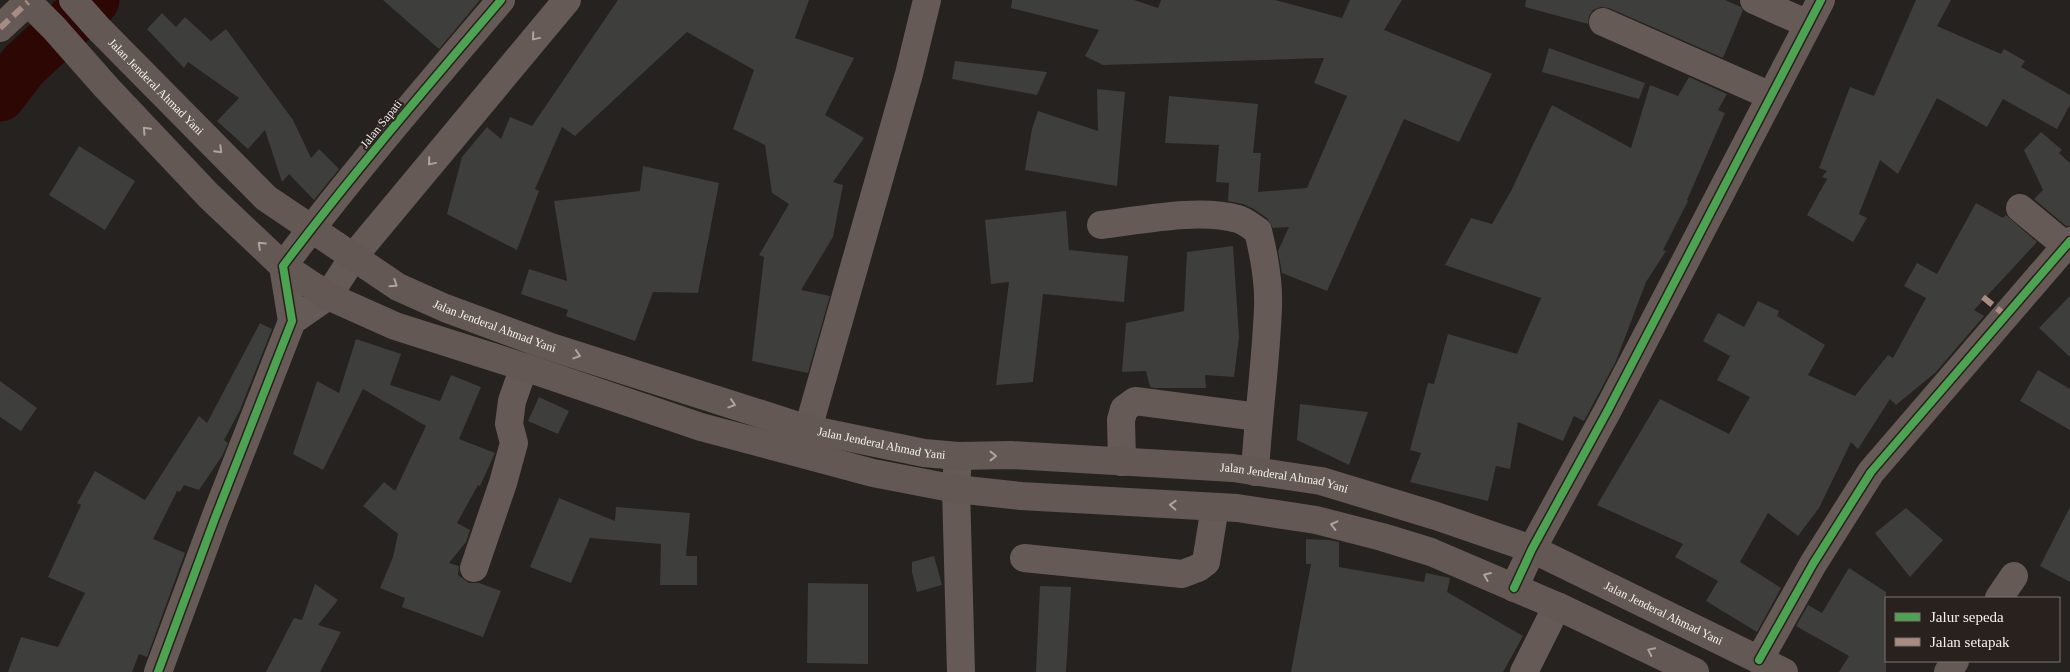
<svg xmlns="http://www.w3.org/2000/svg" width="2070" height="672" font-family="Georgia,serif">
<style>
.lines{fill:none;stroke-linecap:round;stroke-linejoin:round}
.river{stroke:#2c0703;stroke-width:51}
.building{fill:#3e3e3c}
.minor{stroke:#665a56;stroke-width:28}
.highway{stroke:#635853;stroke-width:28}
.quiet{stroke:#a88b81;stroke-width:6;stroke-dasharray:12 6;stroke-linecap:butt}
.cycleway-casing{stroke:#28211e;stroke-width:11}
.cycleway{stroke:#4ca352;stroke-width:8}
.oneway{stroke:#aea5a2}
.oneway2{stroke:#aca4a0}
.labels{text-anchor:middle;stroke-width:4;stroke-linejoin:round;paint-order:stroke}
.street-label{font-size:12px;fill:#f5f0ee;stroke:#28211e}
</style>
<rect width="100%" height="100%" fill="#262220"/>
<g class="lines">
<path class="river" d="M0 96 24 65 94 0"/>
</g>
<path class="building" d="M383 0H480L439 49Z
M618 0H809L795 38 854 58 825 115 864 138 833 182 843 185 833 237 801 290 830 296 808 373 752 361 764 257 759 255 789 204 772 193 765 145 733 129 754 70 687 32 575 136 562 127 535 189 539 191 517 250 447 214 462 157 487 127 501 139 510 117 532 126Z
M1012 0H1134L1158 8 1161 0H1275L1342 18 1350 0H1402L1384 30 1492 74 1459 142 1404 119 1327 291 1282 273 1278 251 1289 227 1273 228 1267 218 1254 209 1243 204 1228 201 1229 183 1216 182 1219 145 1165 143 1169 96 1258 104 1253 153H1261L1258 192 1307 188 1347 96 1314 83 1324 58 1103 65 1085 56 1099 30 1011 8Z
M1526 0H1725L1741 7 1743 10 1723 58 1609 8 1601 7 1593 10 1589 16 1588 24 1525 7Z
M1916 0H1951L1937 26 2001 54 2004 49 2025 61 2021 67 2070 95V105L2057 129 2003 99 1987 127 1937 98 1898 174 1880 160 1859 214 1867 218 1853 242 1807 215 1827 179 1822 177 1827 171 1819 168 1850 87 1874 96Z
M162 13 176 27 185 17 211 41 226 29 293 120 311 158 319 149 339 169 314 200 289 174 282 182 265 130 248 149 217 121 239 98 188 62 184 68 147 29Z
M1549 48 1645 83 1639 99 1542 72Z
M955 61 1047 72 1037 95 952 79Z
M1689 77 1727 94 1718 110 1725 113 1687 200 1688 201 1663 250 1666 251 1646 282 1616 361 1584 421 1574 416 1563 441 1518 422 1510 469 1496 466 1488 501 1410 482 1421 453 1410 450 1428 383 1434 384 1448 334 1517 354 1541 298 1445 265 1471 218 1492 224 1511 191 1552 105 1631 148 1650 85 1678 96Z
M1097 89 1125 92 1117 186 1025 170 1032 129 1038 111 1098 131Z
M2041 132 2062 150 2059 153 2070 163V226H2066L2034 199 2043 190 2024 150Z
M79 146 135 181 105 230 49 195Z
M643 166 719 183 698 293 653 292 635 341 566 316 568 310 521 294 529 269 567 281 554 201 640 191Z
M1976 203 2003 218 2006 215 2037 242 1974 310 1984 316 1936 372 1896 405 1890 399 1858 449 1851 442 1819 508 1798 536 1768 513 1740 562 1781 588 1757 632 1706 601 1718 581 1675 557 1683 544 1597 505 1660 399 1729 434 1750 397 1717 380 1730 356 1703 341 1718 313 1744 327 1758 301 1779 311 1777 316 1825 345 1808 375 1855 396 1888 355 1893 358 1926 298 1904 286 1917 263 1937 274Z
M1066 211 1069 250 1128 256 1124 302 1043 294 1033 382 996 385 1009 282 991 284 985 220Z
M1233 246 1239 337 1234 377 1205 375 1206 388H1155L1150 387 1146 371 1122 372 1126 323 1184 311 1187 252Z
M2070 296V357L2039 328Z
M260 323 272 329 240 410 224 440 228 443 222 456 199 490 184 485 180 492 177 491 153 539 185 553 147 657 139 654 132 672H8L21 637 58 647 85 593 48 577 81 505 77 503 95 471 145 500 199 416 207 423Z
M356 339 401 354 390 385 440 401 451 375 481 387 459 439 495 453 480 486 478 485 457 523 470 530 466 542 449 563 459 566 458 575 469 583H479L501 591 483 637 402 607 405 598 380 588 393 557 398 534 363 506 384 482 395 491 426 426 363 389 323 470 293 454 317 381 339 393Z
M2038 370 2070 389V430L2020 401Z
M0 381 37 408 21 431 0 417Z
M539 397 569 411 558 434 528 421Z
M1300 404 1368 412 1349 465 1297 440Z
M559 498 615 521 616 507 690 513 686 556H697V585H660L661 544 590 538 571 583 530 567Z
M2070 507V582L2040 566Z
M1906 508 1943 540 1910 577 1875 533Z
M1306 539 1329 540 1339 542V567L1424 582 1426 573 1450 578 1447 592 1523 636 1503 672H1291L1311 564H1306Z
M934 556 942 585 917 592 912 572V562Z
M1849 568 1886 592V672H1839L1849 656 1796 626 1808 605 1822 613Z
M808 583 868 584V664L807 663Z
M315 584 338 600 318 625 341 632 320 672H266L294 618 302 620Z
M1040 586 1071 587 1066 672H1036Z"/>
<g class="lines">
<path class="minor" d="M1754 0 1808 24
M1603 22 1771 96
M0 28 28 2
M2020 208 2066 246
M1101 225C1143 220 1198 208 1238 219 1245 221 1252 227 1258 231 1264 255 1269 282 1268 307 1266 362 1258 417 1255 472
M292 321 328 296 354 256 567 0
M808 429 909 74 927 0
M958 456 956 489 961 672
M1122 462 1121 420 1124 409 1135 401 1258 417
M1024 558 1182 574 1198 568 1206 562 1215 507
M474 568 503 483 514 443 509 424 512 401 524 367
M1514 588 1532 549 1608 410 1821 0
M1999 598 2014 576
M1759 660 1813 564 1871 472 2070 241
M158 672 215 518 292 321 283 266C352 174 427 87 501 0
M1524 672 1557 606
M1948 672 1955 661"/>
<g class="highway">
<path d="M26 0 54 28 106 87 209 196 283 266 328 296 395 326 524 367 701 427 873 473 956 489 1021 496 1237 508 1316 520 1382 537 1431 552 1557 606 1695 672"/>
<path id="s1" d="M73 0 98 28 266 198 398 287 445 308 548 346 808 429 924 453 958 456 1011 455 1233 468 1321 481 1436 516 1532 549 1784 672"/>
</g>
<path class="quiet" d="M0 28 28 2
M1983 297 2005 315"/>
<g class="cycleway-casing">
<path id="cycleway" d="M1514 588 1532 549 1608 410 1821 0
M1759 660 1813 564 1871 472 2070 241
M158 672 215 518 292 321 283 266C352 174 427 87 501 0"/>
</g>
<use href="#cycleway" class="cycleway"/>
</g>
<defs><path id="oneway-chevron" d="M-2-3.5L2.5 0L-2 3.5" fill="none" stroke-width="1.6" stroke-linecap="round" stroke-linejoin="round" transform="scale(1.25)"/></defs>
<g class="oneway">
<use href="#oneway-chevron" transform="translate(535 37) rotate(130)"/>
<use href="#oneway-chevron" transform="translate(431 162) rotate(130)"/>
</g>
<g class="oneway2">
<use href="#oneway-chevron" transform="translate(146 130) rotate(-133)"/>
<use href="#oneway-chevron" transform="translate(219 150) rotate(45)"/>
<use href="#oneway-chevron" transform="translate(261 245) rotate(-137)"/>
<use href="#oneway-chevron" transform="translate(394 284) rotate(33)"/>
<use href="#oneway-chevron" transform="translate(577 355) rotate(18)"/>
<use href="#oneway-chevron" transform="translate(732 404) rotate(18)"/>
<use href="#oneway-chevron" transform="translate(993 456)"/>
<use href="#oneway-chevron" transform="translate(1173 505) rotate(-177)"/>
<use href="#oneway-chevron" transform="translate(1334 525) rotate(-166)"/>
<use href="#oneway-chevron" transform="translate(1487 576) rotate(-157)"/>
<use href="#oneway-chevron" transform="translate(1651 651) rotate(-154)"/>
</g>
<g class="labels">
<g class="street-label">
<text dy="4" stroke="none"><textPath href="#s1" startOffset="120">Jalan Jenderal Ahmad Yani</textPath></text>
<text transform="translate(381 124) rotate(-51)" y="4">Jalan Sapati</text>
<text dy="4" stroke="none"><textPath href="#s1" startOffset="540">Jalan Jenderal Ahmad Yani</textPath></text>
<text dy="4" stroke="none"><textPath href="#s1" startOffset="945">Jalan Jenderal Ahmad Yani</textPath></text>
<text dy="4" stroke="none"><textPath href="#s1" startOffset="1350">Jalan Jenderal Ahmad Yani</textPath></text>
<text dy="4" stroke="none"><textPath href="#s1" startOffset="1755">Jalan Jenderal Ahmad Yani</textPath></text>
</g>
</g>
<rect x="1885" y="597" width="175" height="65" fill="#28211e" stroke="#7a7471"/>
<rect x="1895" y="613" width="25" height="8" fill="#4ca352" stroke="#7a7471"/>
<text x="1930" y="622" font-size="15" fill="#f5f0ee">Jalur sepeda</text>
<rect x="1895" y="638" width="25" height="8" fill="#a88b81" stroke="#7a7471"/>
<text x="1930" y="647" font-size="15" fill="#f5f0ee">Jalan setapak</text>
</svg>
